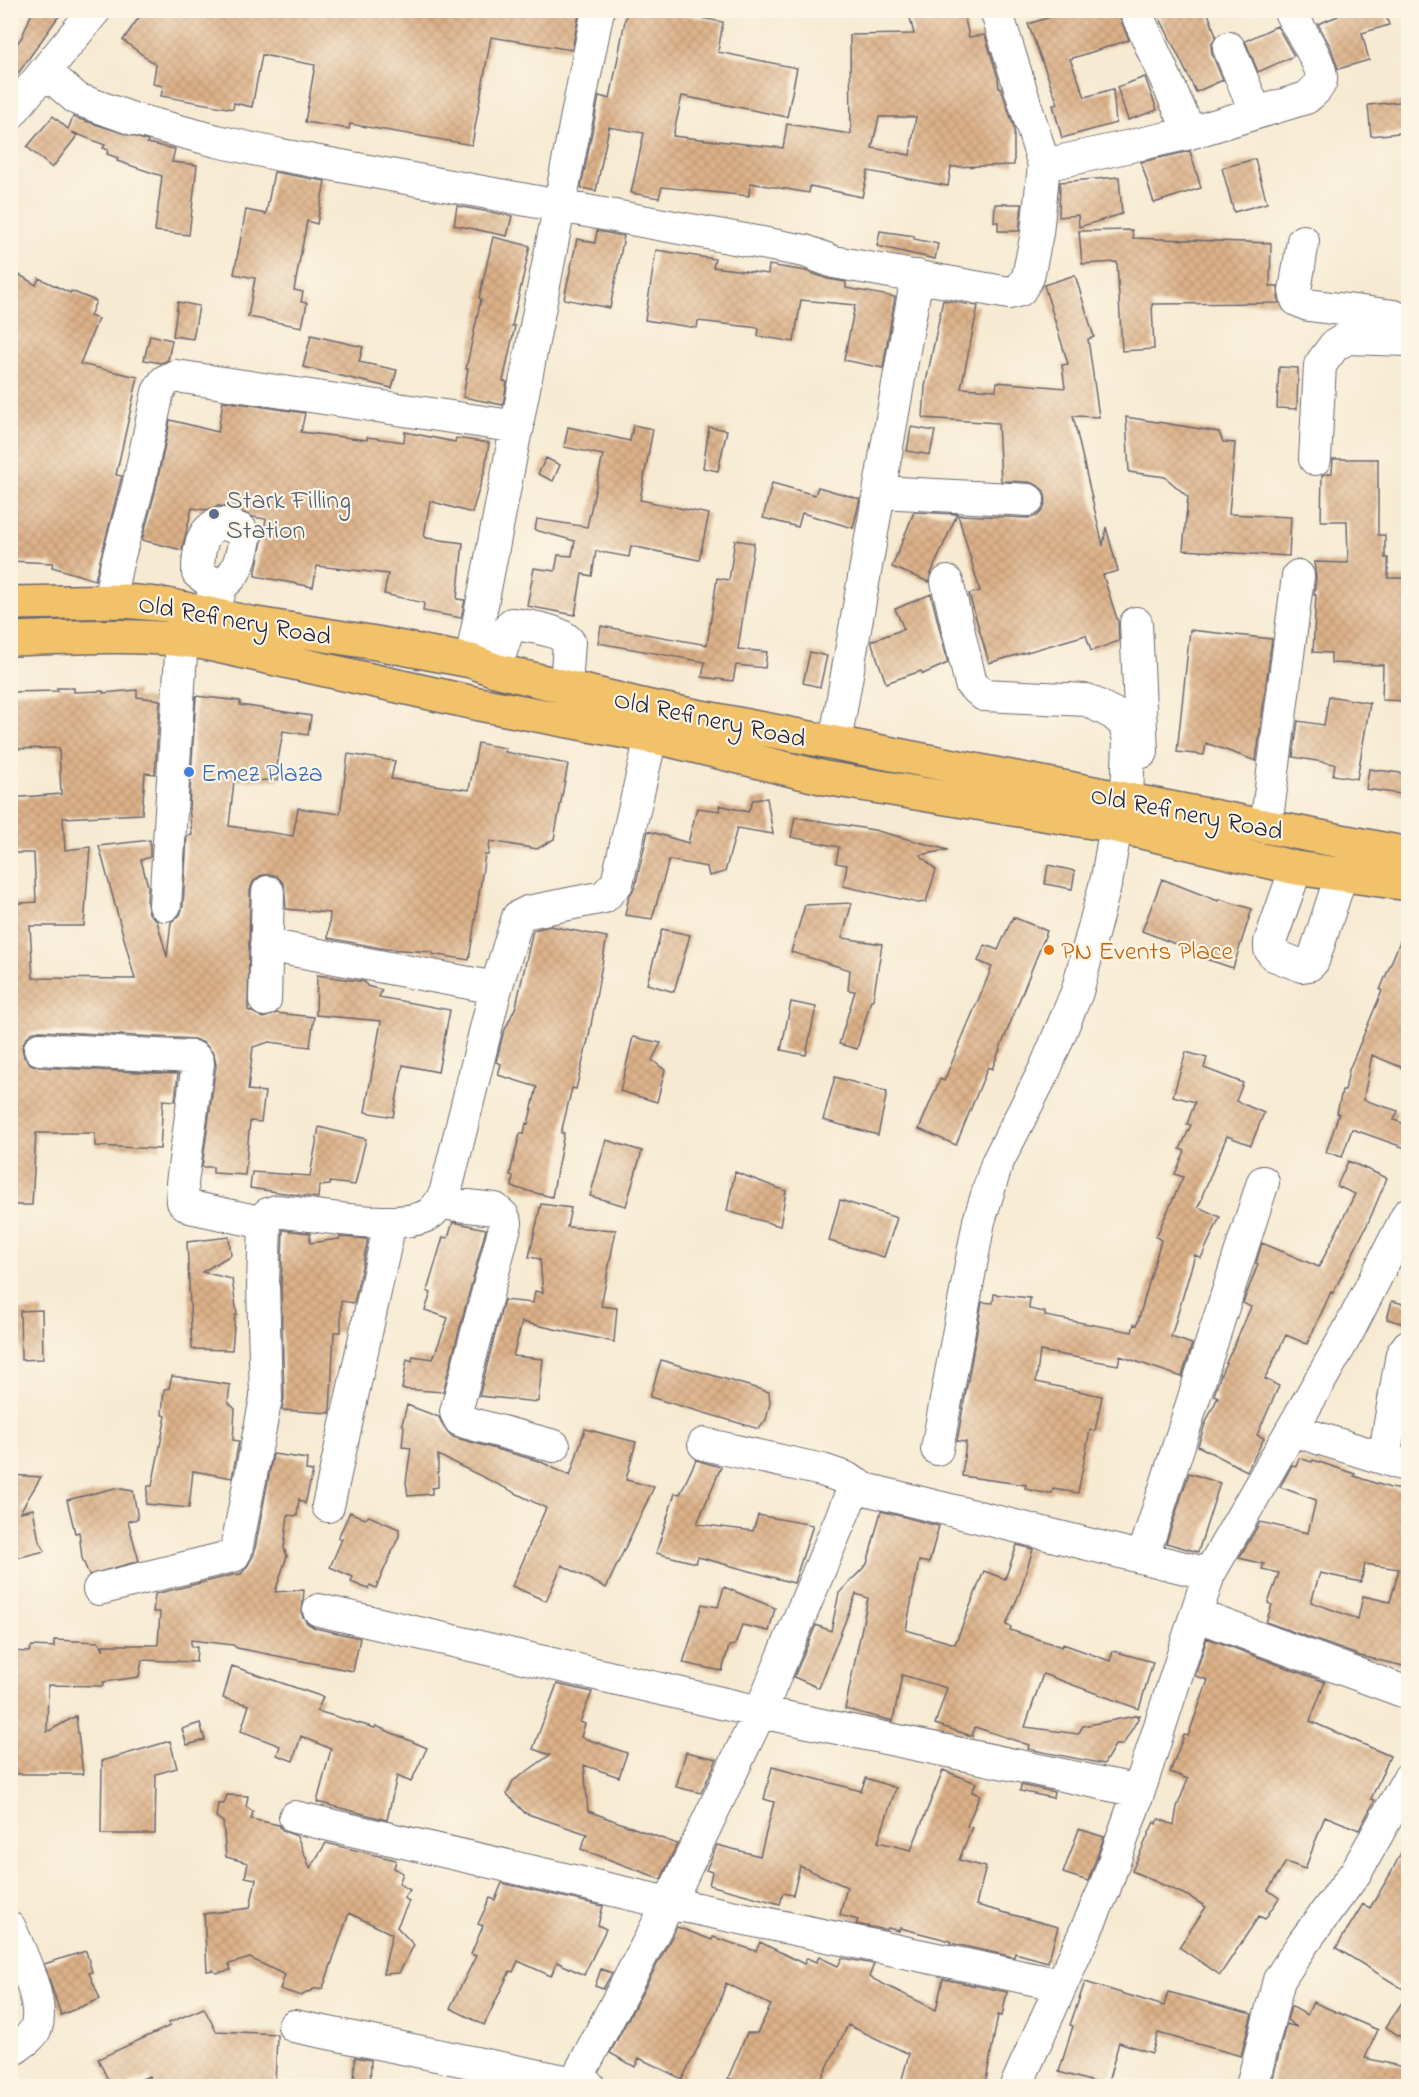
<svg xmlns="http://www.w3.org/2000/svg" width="1419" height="2097" font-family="'Indie Flower',sans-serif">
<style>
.building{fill:url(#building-cross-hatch);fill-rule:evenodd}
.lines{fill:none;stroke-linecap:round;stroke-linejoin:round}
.minor-casing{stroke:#6c6870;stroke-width:34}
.major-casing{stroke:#6c6870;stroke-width:36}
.minor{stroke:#fff;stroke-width:32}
.major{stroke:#f2c26a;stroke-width:33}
.service-dot{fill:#5c6f8a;stroke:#fcf5e5;stroke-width:2}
.shop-dot{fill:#3f7fe0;stroke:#fcf5e5;stroke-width:2}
.food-dot{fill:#e8710a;stroke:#fcf5e5;stroke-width:2}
.labels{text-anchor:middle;stroke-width:4.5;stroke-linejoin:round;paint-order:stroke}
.service-label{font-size:26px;fill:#4e5e75;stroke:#fcf5e5;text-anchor:start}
.street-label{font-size:26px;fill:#22223b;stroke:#fcf5e5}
.shop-label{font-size:26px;fill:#366cbe;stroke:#fcf5e5;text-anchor:start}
.food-label{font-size:26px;fill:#c56008;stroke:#fcf5e5;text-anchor:start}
</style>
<defs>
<pattern id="building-cross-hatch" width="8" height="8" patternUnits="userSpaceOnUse" patternTransform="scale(1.5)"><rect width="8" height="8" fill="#dcb188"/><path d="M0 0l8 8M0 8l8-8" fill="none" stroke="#bc9876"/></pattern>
</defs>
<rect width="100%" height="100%" fill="#fcf5e5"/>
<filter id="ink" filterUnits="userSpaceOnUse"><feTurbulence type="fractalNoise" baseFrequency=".0167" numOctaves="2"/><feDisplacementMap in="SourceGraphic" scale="12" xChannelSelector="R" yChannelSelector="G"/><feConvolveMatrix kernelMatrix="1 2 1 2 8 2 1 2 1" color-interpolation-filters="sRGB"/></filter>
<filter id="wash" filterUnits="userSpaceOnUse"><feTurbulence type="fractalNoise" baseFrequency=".008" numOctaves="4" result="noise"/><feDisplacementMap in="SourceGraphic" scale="24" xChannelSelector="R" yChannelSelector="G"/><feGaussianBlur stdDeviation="1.35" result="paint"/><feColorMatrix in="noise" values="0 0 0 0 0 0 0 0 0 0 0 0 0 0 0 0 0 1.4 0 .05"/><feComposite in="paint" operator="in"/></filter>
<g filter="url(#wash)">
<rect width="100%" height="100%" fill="#f6ead2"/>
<g id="blocks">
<path class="building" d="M33 10H63L10 85V53L22 37Z
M144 10H580L572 50 491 37 472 145 350 124 349 129 305 122 315 65 262 55 252 107 234 103 233 109 161 96 163 86 153 84 156 65 123 40Z
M627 10H674L673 13 723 22 718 52 797 68 787 117 682 96 673 136 783 148 787 124 851 134 850 35 914 34 908 10H963L969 37 985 35 998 78 999 88H1001L1014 127V165L951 167 948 186 868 171 862 197 810 186 809 193 750 183 749 196 662 187 659 198 631 193 644 133 609 127 596 191 581 188 599 96 610 99ZM879 117H916L910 155 872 148Z
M1072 10H1117L1129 40 1070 59 1085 97 1113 89 1116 123 1062 138 1053 105 1058 104 1028 24Z
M1156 10H1207L1216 36 1211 45 1212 54 1223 80 1196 92Z
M1337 10H1384L1389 25 1362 33 1369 60 1338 69 1331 48 1318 24 1338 16Z
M1277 26 1294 56 1258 72 1245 41Z
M1145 77 1157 110 1128 120 1117 87Z
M1408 101V132L1371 136 1368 105Z
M53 116 68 129 73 117 148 141 147 143 175 149 172 162 197 165 189 235 155 231 162 176 117 161 118 158 107 154 108 150 103 148 105 145 72 132 77 136 52 168 27 147Z
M1190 151 1201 188 1154 203 1141 162Z
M1255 159 1267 203 1234 212 1222 168Z
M274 172 325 181 317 224 307 221 294 290 303 292 301 302 307 303 302 327 248 317 255 278 234 274 246 210 266 214Z
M1119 177 1122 214 1079 227 1078 215 1059 217 1060 182Z
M995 204H1022L1019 231H998V222H994Z
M457 206 512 216 507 236 454 225Z
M1132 230 1133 238 1271 243 1270 286H1278L1279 303 1152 304 1154 349 1122 351 1117 262 1082 264 1079 231Z
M597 231 624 236 610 308 564 299 577 239 595 243Z
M880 231 914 236V239L938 244 935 259 877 246Z
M493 237 530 246 512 326H515L503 381 507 382 503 405 463 397 468 369H466L481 299 479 298Z
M656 250 715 259 713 267 768 274 769 265 806 271 828 279 846 282V288L895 297 883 368 844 360 855 305 801 300 794 342 758 336 759 328 698 321 697 328 645 320Z
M10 269 36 285 39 278 70 293 71 291 96 301 90 316 98 319 80 364 138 377 116 475 122 476 95 580 52 567 53 563 10 561Z
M1075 275 1094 337 1088 339 1099 417 1073 416 1103 546 1106 527 1118 571 1103 575 1118 622 1119 641 1091 651 1086 635 989 663 969 594 980 591 958 515 1028 518 1037 516 1043 510 1046 500 1044 491 1037 485 1029 482 1001 481 998 423 923 418 925 387 943 300 978 306 961 388 996 390 997 382 1065 388 1062 365 1068 364 1044 285Z
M178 302 199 306 193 339 173 336Z
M150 335 172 340 168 360 161 363 144 360Z
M311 335 363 347 359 362 397 370 392 388 303 367Z
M1279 367 1298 368 1297 409 1277 408Z
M223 401 305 413 301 432 367 440V437L404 442 405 432 455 442 456 438 489 443 485 469 472 513 430 501 424 536 426 537V538L463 543 457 599 465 600 461 618 423 611 424 603 384 594 388 574 317 566 313 587 255 576 266 519 253 517 230 507 218 506 206 510 192 508 182 550 142 540 155 492 170 420 218 432Z
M1126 417 1219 432 1223 442 1235 443 1229 514 1291 517 1289 556 1183 550 1188 497 1165 477 1129 472Z
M633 425 653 429 640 500 709 514 699 560 631 546 629 557 596 551 592 576 582 574 575 615 527 606 534 568 555 571 558 555 572 556 575 541 535 530 537 519 587 527 603 455 564 447 568 427 630 441Z
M709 427 727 430 718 471 703 468Z
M911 427 935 431 930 455 907 451Z
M546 458 560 465 553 481 538 474Z
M1333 459H1378V535H1385V558H1388V578H1408V701L1382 700 1383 665 1331 663V653L1313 652 1316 595H1314L1316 578 1314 562 1348 563 1347 521H1321L1322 475 1332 473Z
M772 483 815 495 818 487 860 499 853 528 802 513 798 527 763 518Z
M914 512 957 514 930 576 929 582 892 567Z
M735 540 754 543 738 649 767 652 765 668 736 665 733 681 702 677 705 662 598 643 601 626 707 645 717 578 729 580Z
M931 594 948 663 923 674 921 671 886 683 871 641 904 629 895 609Z
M1190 630 1272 639 1256 761 1206 743 1204 755 1177 752Z
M810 652 827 656 820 687 803 683Z
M57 688H74V692L103 691V693L137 690V697L160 700 155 774 145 773 142 814 63 818 65 850 90 847 84 926H30L33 978 135 979 99 846 150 840V857L141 860 148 886 147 904 149 913 157 921 167 957 171 922 180 915 183 906 187 836 192 835 189 808 196 696 240 701V705L311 716 308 735 283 731 277 766 280 767 278 780 234 781 229 826 293 836 298 808 340 814 348 754 395 761 391 779 469 790 478 743 505 748V752L568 764 554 839 537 849 490 841 488 855H485L469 960 432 954V952L386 949 328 938 330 913 286 909 284 884 277 876 269 874 260 876 253 882 250 891 248 1010 264 1018 276 1013 314 1017 310 1047 269 1042 253 1047 248 1090 265 1092 261 1122 250 1121 245 1175 213 1173V1167H202L216 1065 214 1054 204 1043 194 1039 40 1031 31 1033 25 1040 22 1047 24 1057 31 1064 39 1067 178 1074 175 1101 163 1100 160 1149 95 1146V1133H36L32 1205H10V904L36 902 34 853H10V798L61 794 59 748 10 749V692L58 691Z
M1329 696 1370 703 1357 779 1333 775 1335 764 1293 757 1298 721 1324 725Z
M1369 769 1408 774V795L1366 789Z
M767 798 773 834 737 828 725 872 709 876 707 867 669 860 652 919 625 915 629 896 635 887 648 831 688 843 697 808 720 811 719 805 748 812 753 800Z
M795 817 874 830 948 850 920 855 936 870 926 902 918 903 843 886 847 865 836 863 839 847 791 837Z
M1048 865 1075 871 1072 889 1045 884Z
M1162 879 1218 901 1219 899 1252 909 1233 968 1200 957 1201 954 1142 931Z
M852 903 842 938 882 944 873 1000H871L857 1049 839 1044 855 991 848 990 850 970 791 952 805 905Z
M1013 917 1047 931 992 1069 988 1067 956 1145 919 1129 940 1079 944 1081 992 967 978 961 985 945 998 950Z
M1408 922V1070L1372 1055 1364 1096V1100L1398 1111 1394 1120 1408 1125V1149L1352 1129 1342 1157 1326 1152 1339 1114 1337 1113 1342 1091H1345L1349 1070 1382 991 1380 990Z
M550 926 607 937 589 1036 576 1089 572 1088 561 1133H564L552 1197 512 1187 513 1176 510 1175 512 1165 520 1134H524L526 1123 528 1124 537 1087 498 1075 501 1064 496 1062 503 1034 516 1006 533 930Z
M662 929 690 935 674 992 647 984Z
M317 975 365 982 367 986 382 990 379 997 450 1010 438 1072 403 1065 393 1117 365 1112 381 1021 316 1015Z
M791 1002 816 1007 806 1055 781 1050Z
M633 1037 661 1043 652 1060 665 1070 657 1102 620 1091Z
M1186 1052 1207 1058 1204 1068 1243 1083 1236 1101 1264 1113 1251 1145 1227 1136 1202 1196 1203 1197 1198 1207 1220 1217 1201 1258 1195 1255 1171 1337 1192 1344 1182 1377 1120 1356 1118 1365 1040 1351 1036 1382 1102 1396 1095 1431 1090 1430 1078 1493 1053 1489 1052 1493H1045L1025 1489 1026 1485 962 1476 966 1442 957 1441 982 1302 993 1303 994 1294 1030 1298 1029 1309 1045 1312V1316L1132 1332 1134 1324 1137 1325 1161 1240 1156 1237 1183 1177 1175 1174 1185 1151 1180 1149 1191 1125 1187 1124 1195 1102 1173 1096Z
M835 1077 887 1092 878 1135 823 1120Z
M319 1127 366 1139 355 1185 330 1182V1185L319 1186 318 1198 250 1188 252 1172 310 1176Z
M606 1140 642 1151 626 1206 590 1196Z
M1348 1161 1387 1178 1368 1223 1333 1293 1331 1292 1307 1344 1286 1335 1265 1379 1279 1386 1257 1435 1264 1438 1247 1471 1198 1446 1205 1424 1218 1397 1214 1395 1221 1374 1251 1307 1243 1303 1258 1264 1256 1263 1262 1243 1319 1267 1355 1194 1337 1186Z
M735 1172 786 1191 780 1226 727 1211Z
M840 1200 897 1218 884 1257 829 1241Z
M541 1204 571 1208 567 1227 616 1230 601 1306 617 1308 614 1342 522 1322 513 1356 543 1359 538 1402 479 1396 504 1300 533 1303 535 1291 543 1293 540 1259 529 1257Z
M453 1222 486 1229 443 1392 402 1389 407 1359 412 1361 413 1356 433 1359 448 1318 425 1310 431 1293 427 1291 443 1237 448 1238Z
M283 1230 310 1233V1243L339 1239 340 1237 368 1239 354 1303 341 1301V1332H334L330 1413 282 1410 284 1398 281 1285Z
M229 1237 231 1255 202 1272 232 1279 237 1314 235 1315 232 1350 192 1349 187 1242Z
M1392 1301 1408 1305V1325L1387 1319Z
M42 1310 43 1359 21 1360 20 1311Z
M661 1360 769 1392 770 1403 766 1420 759 1429 650 1397Z
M172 1376 230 1385 228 1402 235 1409 233 1440 239 1441 232 1478 193 1471 189 1508 146 1504 148 1486H152L166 1416 162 1415 164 1389 169 1388Z
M407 1405 439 1417 444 1428 453 1437 539 1461 570 1476 585 1429 636 1442 626 1480 654 1487 606 1588 562 1565 546 1601 512 1586 546 1508 438 1455V1487L432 1488V1494L408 1496 406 1482 411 1448 402 1447 404 1426 402 1424Z
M273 1454 307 1459 306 1470 313 1471 305 1504 299 1499 297 1516 288 1515 284 1548 287 1556 275 1592 304 1590 302 1615 307 1623 315 1628 360 1638 353 1671 237 1648 233 1645 191 1640V1647H197L196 1662 142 1660 139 1677 103 1682V1686L48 1685 47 1732 76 1716 83 1774H10V1651L29 1652 32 1646 54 1647V1640L99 1642 104 1650 102 1645H158L160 1612H153L155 1594 233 1575 241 1574 248 1565 254 1554Z
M1299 1458 1312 1462 1313 1460 1355 1474 1354 1476 1390 1488 1408 1491V1667L1360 1656 1266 1622 1272 1605 1268 1603 1279 1573 1262 1569 1264 1564 1239 1558 1260 1522 1308 1533 1316 1500 1280 1487 1292 1465 1296 1467ZM1365 1564 1399 1569 1390 1602 1363 1596 1358 1619 1311 1602 1320 1573 1361 1582Z
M696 1460 721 1467 697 1524 753 1531 758 1515 813 1525 794 1583 698 1557 696 1563 656 1553 675 1493 680 1494Z
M1189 1473 1220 1483 1198 1552 1166 1543Z
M10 1475 41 1477 20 1512 33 1509 39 1541 45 1551 12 1559Z
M115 1488 133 1491 138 1519 128 1521 139 1561 89 1575 82 1558 79 1532 75 1533 67 1500Z
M881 1511 939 1526 929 1563 919 1561 906 1630 955 1644 984 1571 1005 1579 1017 1545 1033 1549 1020 1592 1006 1625 1011 1627 1010 1630 1062 1647 1063 1644 1110 1661 1113 1651 1153 1662 1139 1709 1043 1674 1025 1727 1078 1734 1083 1726 1140 1715 1123 1745H1115L1104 1764 1028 1749 1029 1745 975 1727 972 1736 935 1724 947 1688 902 1675 893 1721 845 1709 868 1598 856 1594 819 1688 794 1677 816 1625 831 1631 839 1593 867 1564Z
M350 1512 365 1519 369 1516 399 1529V1536L376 1588 370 1585 368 1589 351 1582 353 1577 330 1567 342 1539 338 1538Z
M724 1587 775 1608 769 1631 742 1625 735 1645 729 1646 722 1671 683 1663 702 1604 718 1607Z
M1207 1638 1325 1682 1310 1721 1390 1756 1371 1799 1375 1800 1359 1830 1325 1816 1305 1869 1286 1862 1268 1890 1279 1898 1265 1919 1259 1916 1220 1975 1179 1947 1206 1907 1190 1897 1132 1871 1154 1822 1156 1824 1159 1819 1174 1825 1177 1807 1188 1779 1170 1772 1184 1735 1188 1736 1208 1680 1195 1676Z
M232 1666 323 1697 317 1711 375 1728 376 1726 427 1748 411 1782 397 1776 387 1820 317 1802 331 1749 301 1736 293 1761 277 1755 280 1746 241 1731 249 1705 223 1698Z
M557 1684 592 1692 580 1722 585 1724 581 1737 627 1753 619 1777 584 1765 588 1811 677 1844 661 1879 581 1849 587 1834 525 1813 507 1794 513 1781 550 1755 533 1749Z
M200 1723 205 1740 187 1745 182 1729Z
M170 1741 177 1768 156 1774 155 1834H101L102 1761Z
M686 1752 717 1759 701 1793 676 1787Z
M772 1767 861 1791 866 1778 896 1788 878 1842 911 1850 943 1770 976 1783 972 1792 980 1795 967 1826 972 1827 959 1860 986 1867 976 1905 1058 1927 1048 1962 1015 1953 1014 1957 950 1943 951 1941 900 1928 899 1931 888 1928 887 1930 856 1924 858 1920 840 1915 847 1887 800 1866 793 1895 783 1893 780 1904 709 1885 712 1872 706 1870 717 1845 760 1856 774 1802 764 1799Z
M1021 1785 1054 1792 1053 1798 1020 1791Z
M227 1795 248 1796 246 1807 253 1811 251 1819 279 1825 283 1831 297 1836 310 1868 326 1843 396 1860 394 1868 403 1873 399 1884 410 1890 404 1898 409 1901 397 1927 414 1945 399 1973 383 1974 392 1934 349 1913 323 1988 314 1989 301 1996 280 1989 285 1975 250 1958 229 1964 231 1970 216 1973 213 1970 207 1971 204 1914 250 1908 256 1879 245 1877 248 1863 226 1857 223 1822 216 1817 218 1804H224Z
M1079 1829 1104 1837 1088 1881 1063 1873Z
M1408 1838V1992L1336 1948 1363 1904 1370 1908 1391 1873Z
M502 1883 603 1906 598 1925 606 1929 584 1975 557 1962 551 1976 518 1961 513 1972 510 1971 484 2025 450 2008 476 1956 471 1954 483 1926 478 1924 490 1898 495 1900Z
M677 1927 712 1940 713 1937 756 1951 760 1942 804 1964 807 1958 816 1962 819 1957 838 1966 842 1958 874 1964 869 1977 936 2010 943 1979 1007 1992 1002 2016 998 2015 985 2086H900L909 2054 848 2025 818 2086H749L728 2078 747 2033H757L771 2005 726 1983 717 2010 682 2079 639 2058 635 2067 610 2053Z
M86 1951 92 1972 89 1973 100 1999 61 2015 44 1964Z
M601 1969 612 1973 603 1989 595 1986Z
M1085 1982 1164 2006 1168 1992 1252 2014 1241 2056 1158 2033 1152 2053 1119 2042 1107 2086 1059 2072 1073 2026 1070 2025Z
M1408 1993V2042L1386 2027Z
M1313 2002 1378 2030 1365 2058 1408 2068V2086H1271L1286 2024 1297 2027 1287 2020 1291 2006 1307 2015Z
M204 2008 216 2031 277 2034 275 2086H154L149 2076 126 2086H111L98 2059 170 2026 168 2023Z
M355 2057 371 2060 370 2086H354Z"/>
</g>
</g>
<g filter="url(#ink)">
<use href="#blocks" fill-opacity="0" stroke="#6c6870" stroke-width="1.5"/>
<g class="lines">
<g class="minor-casing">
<path id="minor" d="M1135 10 1190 133
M1229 48 1256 113
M45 71 77 99 133 119 217 141 281 155 805 251 834 262 1009 293 1020 290 1028 277 1037 233 1044 165 996 10
M10 114 95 10
M1044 165 1190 133 1306 98C1311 94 1319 88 1321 80 1324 66 1296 24 1289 10
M1303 241 1295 291 1297 300 1308 305 1394 316 1408 323
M1315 459 1320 365 1334 346 1347 338 1408 340
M880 492 1028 500
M947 582 971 684 984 695 1087 700 1114 714 1124 723 1129 739 1127 800
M109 601 117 563 138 487 158 392 165 381 176 376 518 427
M209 614 215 585 198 573C198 557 200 525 222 524 228 524 235 528 241 530L245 539C241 558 238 575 221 585L214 615
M1136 623 1142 752
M471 661C514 445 554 227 598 10
M495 670 508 630 512 624C527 626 560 630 569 642L566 687
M835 743 917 276
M1266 827 1298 576
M1296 868 1270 942V949L1274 955 1302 966 1309 965 1313 961 1341 876
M165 905 182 639
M266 945 496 988
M265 1000 268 892
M40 1049 193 1057 197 1060 198 1063 182 1183 183 1202 190 1207 265 1223
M440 1203 495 1209 503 1216 506 1223 456 1412 460 1420 465 1422 554 1446
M1292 1430 1408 1466
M704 1444 822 1470 846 1478 865 1489
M937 1449 979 1221 997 1163 1045 1069 1077 992 1107 878 1116 826
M1384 1458 1402 1354 1408 1346
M328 1506 390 1223
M1143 1557 1263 1182
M99 1589 233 1556 236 1551 266 1398 263 1285 265 1223 268 1214 277 1211C311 1214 404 1233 431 1213 437 1208 441 1201 445 1194L496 988 518 917 528 912 604 897 617 883 651 737
M319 1610 760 1712 1139 1791
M1196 1615 1408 1693
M295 1817 669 1903 1061 1985
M10 1928C20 1951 47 2007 35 2030 31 2038 17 2046 10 2052
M294 2026 589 2086
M573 2086 669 1903 760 1712 850 1497 857 1491 865 1489 1209 1574
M1016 2086 1104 1890 1139 1791 1209 1574 1348 1332 1408 1214
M1252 2086 1279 1980 1303 1943 1356 1872 1408 1779"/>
</g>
<g class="major-casing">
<path id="major" d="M10 603 125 601 167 605 250 623 376 643 471 661 495 670 650 707 1408 854
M10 639C75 637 141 633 204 643L479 704 669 740 825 778 1116 826 1296 868 1408 884"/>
</g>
<use href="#minor" class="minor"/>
<use href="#major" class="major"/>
</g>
</g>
<circle class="service-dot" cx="214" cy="514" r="6"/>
<circle class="shop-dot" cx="189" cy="772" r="6"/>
<circle class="food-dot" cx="1049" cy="950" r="6"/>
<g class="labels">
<g class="service-label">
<text x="226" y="508">Stark Filling<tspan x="226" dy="30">Station</tspan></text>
</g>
<g class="street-label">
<text transform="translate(235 619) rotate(10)" y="9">Old Refinery Road</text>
<text transform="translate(710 718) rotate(12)" y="9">Old Refinery Road</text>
<text transform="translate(1187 812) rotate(11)" y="9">Old Refinery Road</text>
</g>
<g class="shop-label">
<text x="201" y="781">Emez Plaza</text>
</g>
<g class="food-label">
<text x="1061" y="959">PN Events Place</text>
</g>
</g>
<rect width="1419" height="2097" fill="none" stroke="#fcf5e5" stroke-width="36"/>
</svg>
